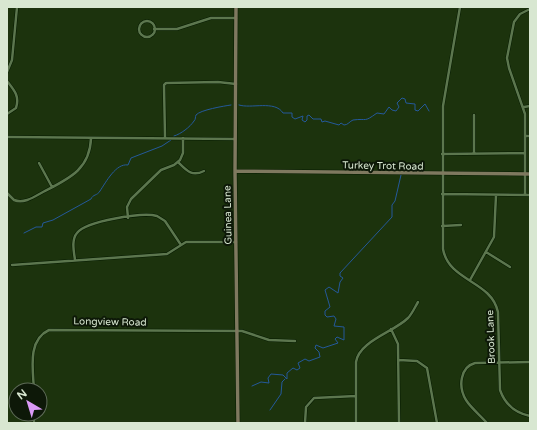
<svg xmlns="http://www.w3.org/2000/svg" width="537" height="430" font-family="'Varela Round',sans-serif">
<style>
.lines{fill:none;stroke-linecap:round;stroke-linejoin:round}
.stream{stroke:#24599a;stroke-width:1}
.street-casing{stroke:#051a00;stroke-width:3.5}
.secondary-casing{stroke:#051a00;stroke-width:4.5}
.street{stroke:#5c764e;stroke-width:2.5}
.secondary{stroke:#7f795f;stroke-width:3.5}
.labels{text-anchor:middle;stroke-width:4;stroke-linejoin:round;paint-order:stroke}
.street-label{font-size:10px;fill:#d8e7d1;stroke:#0d1808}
</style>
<rect width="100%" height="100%" fill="#1c330d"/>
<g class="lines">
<path class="stream" d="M239 105C251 109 275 100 283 113H292V117L295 119 303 116 302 120 305 122 307 120V116L309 115 313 119H321L322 122 325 121 339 125 341 123 344 125C348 125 350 121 353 120 368 118 363 123 377 113L384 114 389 107 392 110 396 111 399 107 397 103 402 98 405 99 406 103 415 104V110L418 111 425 104 429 111
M174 136C181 134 190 127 194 121 196 119 195 117 196 115 200 110 224 106 231 105
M24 233 36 227H42L43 223 53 220 91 199C93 194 97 196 100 191 106 182 116 163 128 165L131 158 162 146 171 140
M252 386 261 382 269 383 268 378 271 374 283 375 287 379V373L293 368 297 370 300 368 298 363 305 359 309 361 320 357 319 352 315 348 316 345 323 348 338 343 335 339 337 337 344 340V327L334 326 336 319 334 316 327 317 325 315V311L330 307 325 290 329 287 338 293 340 282 343 278 340 276V273L392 217V205L395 201 401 175
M270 410 281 394 282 382 285 379"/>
<g class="street-casing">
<path id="street" d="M460 7 443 106V249C449 282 491 280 498 312L500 390C505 404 515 413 530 416
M139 29a8 8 0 1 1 16 0a8 8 0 1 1-16 0Z
M154 29H177L211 18H236
M7 72 12 60 17 7
M7 81C14 90 20 96 16 108L7 114
M524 107 530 106
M474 115V153
M525 136H530
M7 137 235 139
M165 138 164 85 166 83 218 82 236 84
M442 154 525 153
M178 162C187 171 192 177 204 171
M39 163 52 187
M7 193 14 200C24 204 34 197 43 192 68 179 90 170 91 138
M442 194 530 195
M525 195V114L509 68 507 58 514 22 520 14 530 9
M128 218 127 207 131 199 161 170 174 165 180 160 183 153V138
M442 226 461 225
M486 252 510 267
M75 260C74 252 71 240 77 233 86 221 143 212 157 216L165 221 181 245
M12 265 167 254 186 242H236
M470 280 494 237 496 195
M391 329 398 344 399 423
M399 360 417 361 427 368 437 423
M34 390C33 370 27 340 49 330L242 331 269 340 295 341
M34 423V414
M305 423 306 407 314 398 356 396
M356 423V362C359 341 394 332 408 318 412 314 415 307 418 302
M487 423C480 415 471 408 466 400 458 387 460 367 475 363L530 362"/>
</g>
<g class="secondary-casing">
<path id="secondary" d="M236 7 235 171 238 423
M235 171 530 174"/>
</g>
<use href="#street" class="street"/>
<use href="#secondary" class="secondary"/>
</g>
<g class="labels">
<g class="street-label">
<text transform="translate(383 165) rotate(1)" y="4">Turkey Trot Road</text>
<text transform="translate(227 215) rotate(-91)" y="4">Guinea Lane</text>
<text transform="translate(110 321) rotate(1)" y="4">Longview Road</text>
<text transform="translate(490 337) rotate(-92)" y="4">Brook Lane</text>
</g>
</g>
<rect width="537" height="430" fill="none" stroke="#d8e7d1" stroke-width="16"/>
<g transform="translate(28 402) rotate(322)"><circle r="19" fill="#0d1808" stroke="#5e6b58"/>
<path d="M0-3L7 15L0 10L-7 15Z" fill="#da9af6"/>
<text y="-6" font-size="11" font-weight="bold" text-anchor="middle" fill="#d8e7d1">N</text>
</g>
</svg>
